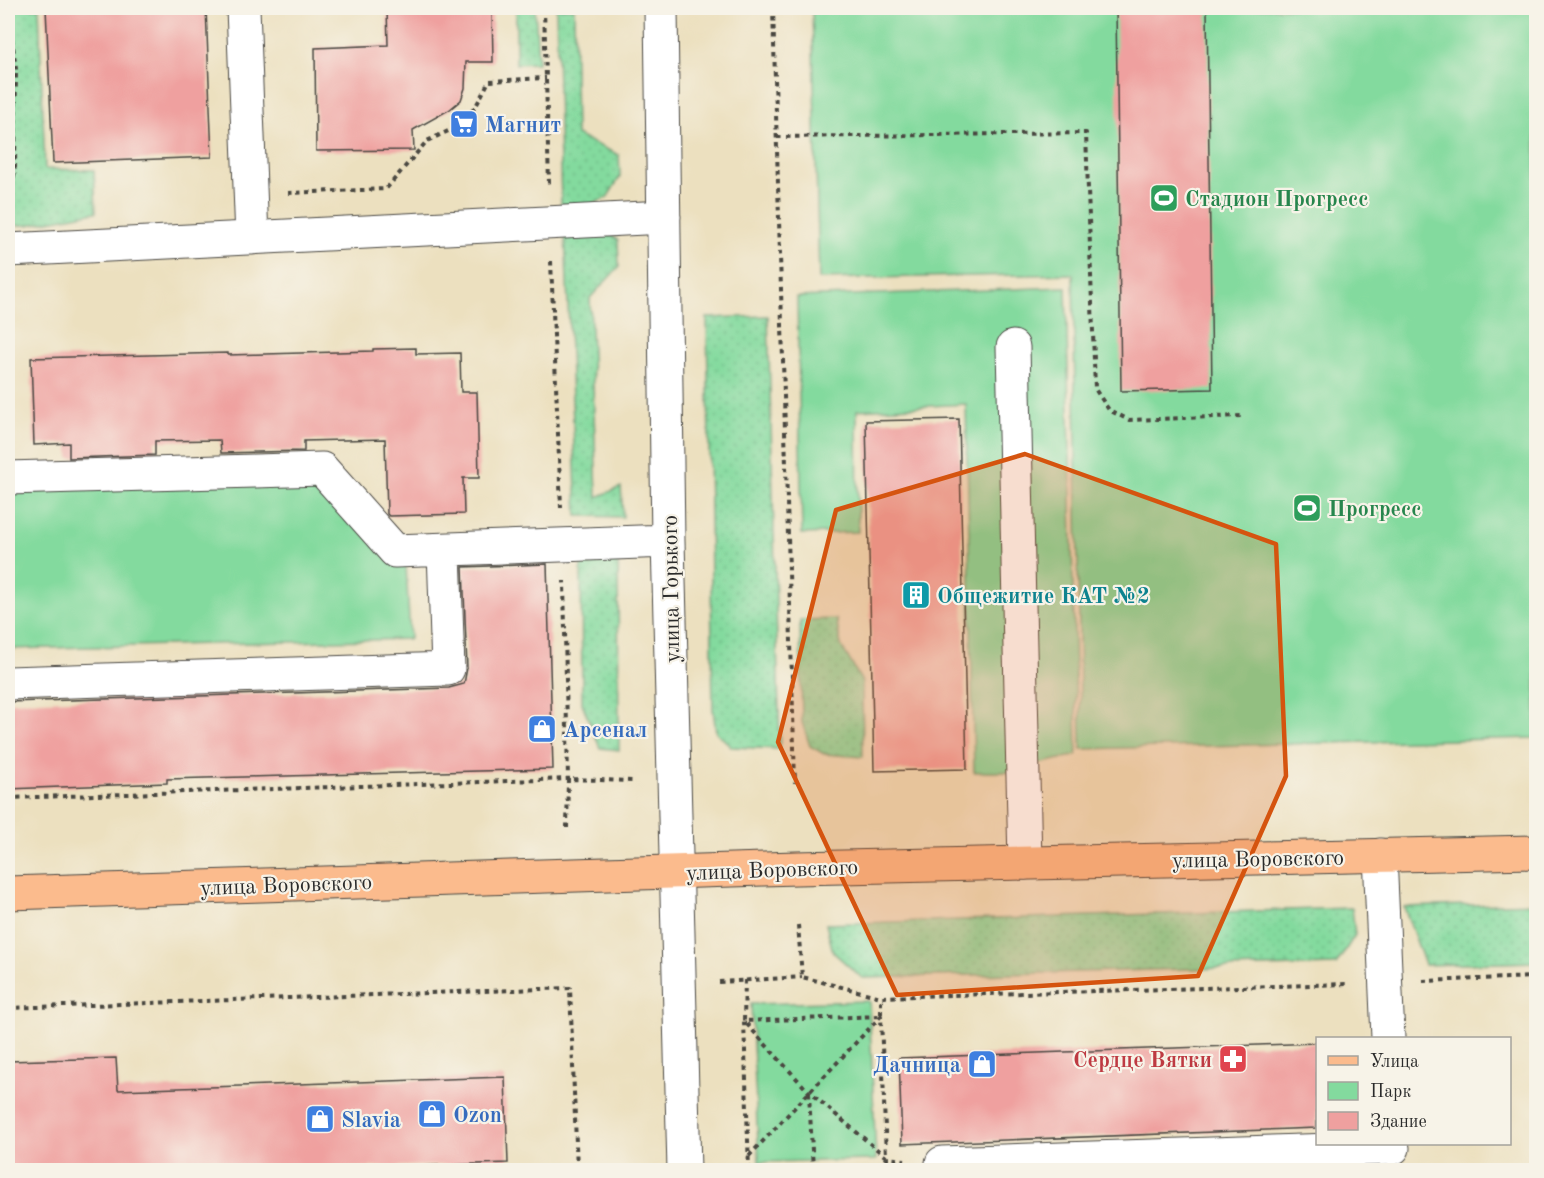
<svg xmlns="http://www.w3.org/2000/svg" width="1544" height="1178" font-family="'Old Standard TT',serif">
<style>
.grass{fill:url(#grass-dots);stroke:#578264;stroke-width:1.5}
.park{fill:#83da9e;stroke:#578264;stroke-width:1.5}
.building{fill:#efa09f}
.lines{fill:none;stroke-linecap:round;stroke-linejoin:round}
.minor-casing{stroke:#484641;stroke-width:35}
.major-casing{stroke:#484641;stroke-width:35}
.path{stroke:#484641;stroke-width:4;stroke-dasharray:4.5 4.5;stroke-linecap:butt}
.minor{stroke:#fff;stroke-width:33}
.major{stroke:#fbbb8d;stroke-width:33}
.marked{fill:#d5540f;fill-opacity:0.2;stroke:#d5540f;stroke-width:4.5;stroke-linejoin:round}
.labels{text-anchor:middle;stroke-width:4.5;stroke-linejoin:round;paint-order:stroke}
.shop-label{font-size:22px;font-weight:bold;fill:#366cbe;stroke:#f7f3e8;text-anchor:start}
.leisure-label{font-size:22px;font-weight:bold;fill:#27864d;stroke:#f7f3e8;text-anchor:start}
.street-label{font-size:22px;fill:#2b2b2b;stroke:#f7f3e8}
.culture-label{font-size:22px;font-weight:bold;fill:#0d838f;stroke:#f7f3e8;text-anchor:start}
.health-label{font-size:22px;font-weight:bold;fill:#be3a42;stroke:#f7f3e8;text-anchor:end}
</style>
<defs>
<pattern id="grass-dots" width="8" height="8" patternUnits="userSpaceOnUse" patternTransform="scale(1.5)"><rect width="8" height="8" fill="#83da9e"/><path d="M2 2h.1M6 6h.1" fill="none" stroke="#71bb88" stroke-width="1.8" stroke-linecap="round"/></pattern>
</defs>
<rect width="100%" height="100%" fill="#f7f3e8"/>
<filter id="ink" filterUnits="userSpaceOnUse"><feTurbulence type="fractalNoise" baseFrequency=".0167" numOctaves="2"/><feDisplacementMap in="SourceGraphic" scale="12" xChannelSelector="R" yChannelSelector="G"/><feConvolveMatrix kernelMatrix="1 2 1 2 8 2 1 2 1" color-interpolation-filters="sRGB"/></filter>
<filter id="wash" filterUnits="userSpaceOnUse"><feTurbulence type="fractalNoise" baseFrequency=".008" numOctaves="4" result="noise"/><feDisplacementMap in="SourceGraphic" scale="24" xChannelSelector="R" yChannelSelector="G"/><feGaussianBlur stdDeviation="1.35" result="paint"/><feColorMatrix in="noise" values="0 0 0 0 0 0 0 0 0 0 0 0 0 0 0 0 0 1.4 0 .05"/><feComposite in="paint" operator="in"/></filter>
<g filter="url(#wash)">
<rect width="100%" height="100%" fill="#ece0bf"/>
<path class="grass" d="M8 8H39L45 169 94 170 96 212 28 225 8 226Z
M516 8H535L538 63 516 64Z
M556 8H574L576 135 619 155 620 177 607 198 590 205H561Z
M565 234 611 235 618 240 619 267 590 298 597 497 621 487 623 517 577 516Z
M768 316 780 749 732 747 716 732 713 710 707 318Z
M618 553 619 750 600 748 582 703 581 557Z
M836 619 841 645 862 682 863 757 824 754 810 746 802 722 800 620Z
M1536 903V962L1425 965 1404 907Z
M1352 908 1355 935 1336 965 862 978 833 952 826 924Z"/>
<path class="park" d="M812 8H1536V738L1081 749 1073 274 819 279Z
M1066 287 1077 755 1006 772H974L966 404 857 410 858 532 802 534 797 297Z
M313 480 406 565 410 639 8 649V488Z
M869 1001 876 1160 759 1162 751 1004Z"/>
<g id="blocks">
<path class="building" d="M46 8H206L212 157 53 163Z
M387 8H492L493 62H466L465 88 461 100 449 110 413 130 414 150 316 151 315 48 388 45Z
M1116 8H1207L1212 389 1121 391Z
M416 348V354L460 353 461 392H477L479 478H463L464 514 389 516 387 514 385 439 304 441V451L221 453 220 440 155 441V455L69 458V443L34 445 31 358 228 353V355L373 351V349Z
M959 419 967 769 874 771 866 421Z
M547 564 553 769 167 779V783L8 789V702L449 688 464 684 467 668 463 567Z
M1317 1043V1128L902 1144 899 1058Z
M116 1058 118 1090 505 1077 508 1163 293 1170H8V1061Z"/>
</g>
</g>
<g filter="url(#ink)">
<use href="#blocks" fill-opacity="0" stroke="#484641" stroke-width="1.5"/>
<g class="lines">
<g class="minor-casing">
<path id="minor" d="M243 8 252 238
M661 8 668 541 684 1170
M8 250 664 217
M1013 347 1025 863
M8 478 322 469 395 551 668 541
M8 683 448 669 444 550
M1380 855 1388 1038
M943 1170 942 1163 1393 1148"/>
</g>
<g class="major-casing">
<path id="major" d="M8 893 797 868 1536 852"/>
</g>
<path class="path" d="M544 8 549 184
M773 8 795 783
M777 137 1086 133 1095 389 1109 410 1129 420 1241 416
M288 193 386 189 427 141 459 126 476 106 489 81 546 78
M8 213 15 170 16 69 8 8
M551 261 561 508
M8 798 568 779 564 581
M567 828 568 779 632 781
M798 925 802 977 881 997 1347 984
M745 980 744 1021 809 1092 886 1157
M1423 981 1536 977
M719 982 802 977
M8 1008 570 988 577 1170
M809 1093 813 1170
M749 1156 881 1016 886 1158 905 1160
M749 1170 744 1021 881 1016V997"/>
<use href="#minor" class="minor"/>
<use href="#major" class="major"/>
</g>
</g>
<path class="marked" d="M1025 454 1276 544 1286 776 1198 976 897 995 778 742 836 510Z"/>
<defs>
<g id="supermarket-square" transform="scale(1.5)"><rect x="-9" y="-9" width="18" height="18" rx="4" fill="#3f7fe0" stroke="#f7f3e8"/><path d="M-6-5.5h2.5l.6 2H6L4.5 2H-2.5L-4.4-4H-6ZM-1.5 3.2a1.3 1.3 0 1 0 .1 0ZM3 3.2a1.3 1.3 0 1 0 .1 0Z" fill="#fff"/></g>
<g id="stadium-square" transform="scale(1.5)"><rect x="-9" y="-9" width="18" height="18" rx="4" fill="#2e9e5b" stroke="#f7f3e8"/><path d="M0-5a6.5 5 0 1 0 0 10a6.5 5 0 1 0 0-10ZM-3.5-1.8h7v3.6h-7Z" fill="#fff"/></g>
<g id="building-square" transform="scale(1.5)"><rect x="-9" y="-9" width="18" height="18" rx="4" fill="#0f9aa8" stroke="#f7f3e8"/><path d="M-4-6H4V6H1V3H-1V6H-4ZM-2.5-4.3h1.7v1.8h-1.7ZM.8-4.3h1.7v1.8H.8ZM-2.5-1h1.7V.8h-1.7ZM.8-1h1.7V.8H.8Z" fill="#fff"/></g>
<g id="shop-square" transform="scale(1.5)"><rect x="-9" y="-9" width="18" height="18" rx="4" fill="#3f7fe0" stroke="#f7f3e8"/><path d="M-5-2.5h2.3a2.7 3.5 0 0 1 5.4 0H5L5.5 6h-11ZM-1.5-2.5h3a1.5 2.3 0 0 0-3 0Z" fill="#fff"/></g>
<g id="pharmacy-square" transform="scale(1.5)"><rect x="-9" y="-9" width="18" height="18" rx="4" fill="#e0444e" stroke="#f7f3e8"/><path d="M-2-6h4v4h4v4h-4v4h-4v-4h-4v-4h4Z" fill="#fff"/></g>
</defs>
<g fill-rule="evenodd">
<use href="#supermarket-square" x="464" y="124"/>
<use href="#stadium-square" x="1164" y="198"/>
<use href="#stadium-square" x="1307" y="508"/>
<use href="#building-square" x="916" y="595"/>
<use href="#shop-square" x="542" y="729"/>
<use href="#pharmacy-square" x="1233" y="1059"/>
<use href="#shop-square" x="982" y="1064"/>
<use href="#shop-square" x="432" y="1114"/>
<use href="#shop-square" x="320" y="1119"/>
</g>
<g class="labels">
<g class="shop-label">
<text x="485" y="132">Магнит</text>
<text x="563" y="737">Арсенал</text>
<text x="961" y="1072" text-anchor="end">Дачница</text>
<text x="453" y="1122">Ozon</text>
<text x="341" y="1127">Slavia</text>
</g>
<g class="leisure-label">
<text x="1185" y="206">Стадион Прогресс</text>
<text x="1328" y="516">Прогресс</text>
</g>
<g class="street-label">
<text transform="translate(670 589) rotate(-91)" y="8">улица Горького</text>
<text transform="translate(1258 858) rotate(-1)" y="8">улица Воровского</text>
<text transform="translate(772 869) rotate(-2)" y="8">улица Воровского</text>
<text transform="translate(286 884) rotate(-2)" y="8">улица Воровского</text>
</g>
<g class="culture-label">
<text x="937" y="603">Общежитие КАТ №2</text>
</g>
<g class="health-label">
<text x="1212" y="1067">Сердце Вятки</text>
</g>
</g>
<rect width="1544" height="1178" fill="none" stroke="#f7f3e8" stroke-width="30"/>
<rect x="1316" y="1037" width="195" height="108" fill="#f7f3e8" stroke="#a5a39c" stroke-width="1.5"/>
<rect x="1328" y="1056" width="30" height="9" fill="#fbbb8d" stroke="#a5a39c" stroke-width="1.5"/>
<text x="1370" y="1067" font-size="18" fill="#2b2b2b">Улица</text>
<rect x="1328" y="1082" width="30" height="18" fill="#83da9e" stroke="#a5a39c" stroke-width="1.5"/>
<text x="1370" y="1097" font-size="18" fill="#2b2b2b">Парк</text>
<rect x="1328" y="1112" width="30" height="18" fill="#efa09f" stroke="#a5a39c" stroke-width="1.5"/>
<text x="1370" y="1127" font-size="18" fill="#2b2b2b">Здание</text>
</svg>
